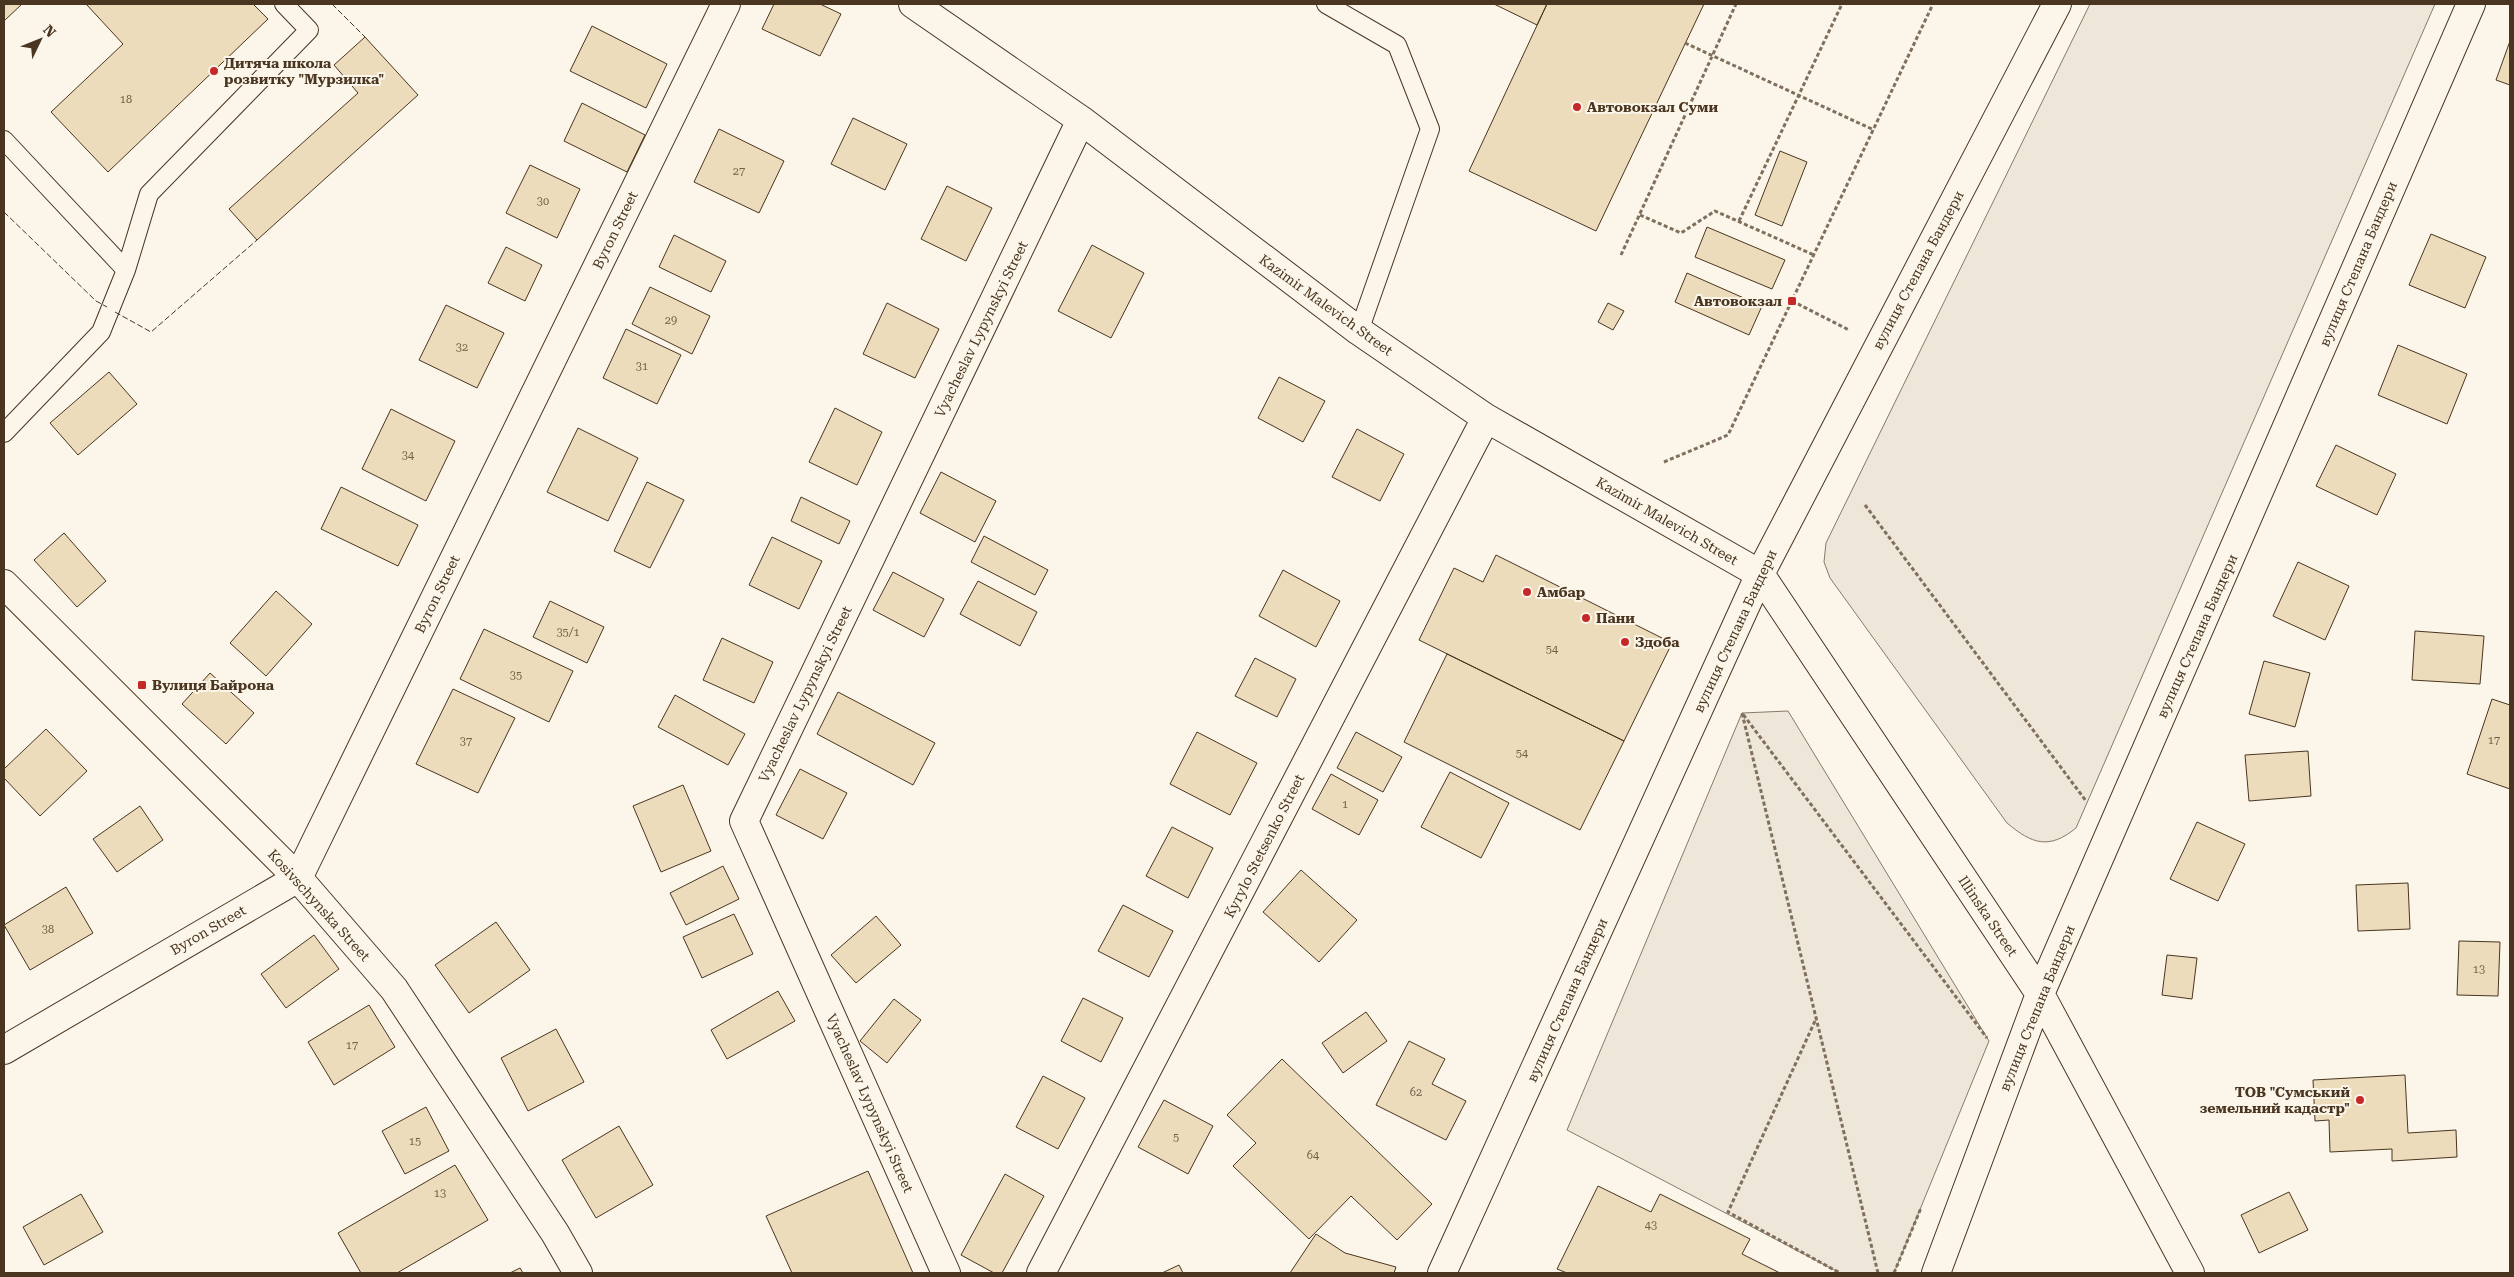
<svg xmlns="http://www.w3.org/2000/svg" width="2514" height="1277" font-family="'Roboto Serif',serif">
<style>
.green{fill:#ede6d9;stroke:#887966}
.building{fill:#ecdcbc;stroke:#4a3520}
.lines{fill:none;stroke-linecap:round;stroke-linejoin:round}
.lane-casing{stroke:#4a3520;stroke-width:20}
.street-casing{stroke:#4a3520;stroke-width:30}
.secondary-casing{stroke:#4a3520;stroke-width:30}
.primary-casing{stroke:#4a3520;stroke-width:30}
.path{stroke:#7f6f5c;stroke-width:3;stroke-dasharray:4 2.5;stroke-linecap:butt}
.lane{stroke:#fbf6e9;stroke-width:18}
.street{stroke:#fbf6e9;stroke-width:28}
.secondary{stroke:#fbf6e9;stroke-width:28}
.primary{stroke:#fbf6e9;stroke-width:28}
.fence{stroke:#4a3520;stroke-width:1;stroke-dasharray:6 2.5;stroke-linecap:butt}
.poi-dot{fill:#c62828;stroke:#fbf6e9;stroke-width:2}
.labels{text-anchor:middle;stroke-width:4;stroke-linejoin:round;paint-order:stroke}
.number-label{font-size:11px;fill:#725f47}
.poi-label{font-size:14px;font-weight:bold;fill:#4a3520;stroke:#fbf6e9;text-anchor:start}
.street-label{font-size:14px;fill:#4a3520;stroke:#fbf6e9}
</style>
<rect width="100%" height="100%" fill="#fbf6e9"/>
<path class="green" d="M2090 4H2435L2076 828C2049 850 2032 844 2007 823L1830 578 1824 562 1826 543Z
M1788 711 1989 1041 1894 1273H1840L1567 1130 1742 713Z"/>
<path class="building" d="M4 4H22L4 21Z
M86 4H253L268 19 108 172 51 112 123 44Z
M774 4H820L841 14 820 56 762 29Z
M1494 4H1547L1537 25Z
M1547 4H1704L1596 231 1469 171Z
M592 26 667 64 646 108 570 71Z
M365 37 418 95 257 240 229 209 358 93 334 65Z
M2510 41V85L2496 80Z
M582 103 645 135 627 172 564 141Z
M853 118 907 144 885 190 831 164Z
M719 129 784 161 759 213 694 182Z
M1780 151 1807 162 1782 226 1755 215Z
M530 165 580 189 557 238 506 213Z
M947 186 992 208 966 261 921 239Z
M1707 227 1785 260 1772 289 1695 257Z
M2431 234 2486 257 2465 308 2409 285Z
M674 235 726 261 711 292 659 267Z
M1092 245 1144 273 1111 338 1058 311Z
M506 247 542 265 525 301 488 283Z
M1687 273 1762 306 1749 335 1675 302Z
M650 287 710 316 692 354 632 324Z
M887 303 939 329 915 378 863 354Z
M1608 303 1624 311 1613 330 1598 322Z
M446 305 504 333 477 388 419 360Z
M626 329 681 355 657 404 603 378Z
M2398 345 2467 374 2447 424 2378 395Z
M109 372 137 404 78 455 50 423Z
M1279 377 1325 401 1303 442 1258 418Z
M835 408 882 432 857 485 809 462Z
M391 409 455 441 426 501 362 469Z
M578 428 638 458 608 521 547 492Z
M1357 429 1404 454 1380 501 1332 477Z
M2336 445 2396 474 2377 515 2316 486Z
M941 472 996 501 975 542 920 513Z
M647 482 684 500 650 568 614 551Z
M341 487 418 525 398 566 321 529Z
M801 497 850 521 839 544 791 521Z
M64 533 106 581 77 607 34 560Z
M984 536 1048 570 1035 595 971 562Z
M772 537 822 561 799 609 749 585Z
M1496 555 1672 643 1624 741 1419 640 1454 568 1483 582Z
M2298 562 2349 586 2325 640 2273 616Z
M1283 570 1340 601 1316 647 1259 616Z
M893 572 944 599 924 637 873 610Z
M978 581 1037 612 1020 646 960 614Z
M276 591 312 624 266 676 230 643Z
M550 601 604 627 587 663 533 637Z
M484 629 573 671 549 722 460 679Z
M2415 631 2484 636 2480 684 2412 680Z
M722 638 773 662 754 703 703 680Z
M1447 654 1624 741 1580 830 1404 742Z
M1255 658 1296 679 1277 717 1235 696Z
M2264 661 2310 673 2295 727 2249 714Z
M210 673 254 713 226 744 182 704Z
M453 689 515 718 478 793 416 764Z
M838 692 935 743 913 785 817 734Z
M675 695 745 734 728 765 658 727Z
M2492 699 2510 705V789L2467 774Z
M46 729 87 771 40 816 4 778V769Z
M1197 732 1257 763 1230 815 1170 784Z
M1356 732 1402 757 1383 792 1337 768Z
M2308 751 2311 796 2249 801 2245 755Z
M800 769 847 793 823 839 776 815Z
M1450 772 1509 803 1481 858 1421 827Z
M1331 774 1378 800 1359 835 1312 809Z
M683 785 711 851 661 872 633 806Z
M140 806 163 840 117 872 93 839Z
M2197 822 2245 844 2218 901 2170 879Z
M1172 827 1213 848 1188 898 1146 876Z
M723 866 739 899 686 925 670 893Z
M1301 870 1357 920 1319 962 1263 912Z
M2408 883 2410 929 2358 931 2356 885Z
M66 887 93 933 30 970 4 925Z
M1123 905 1173 931 1149 977 1098 951Z
M734 914 753 954 702 978 683 937Z
M876 916 901 945 856 983 831 955Z
M496 922 530 970 469 1013 435 965Z
M314 935 339 969 286 1008 261 974Z
M2459 941 2500 942 2498 996 2457 995Z
M2167 955 2197 958 2192 999 2162 995Z
M778 991 795 1021 727 1059 711 1030Z
M1083 998 1123 1018 1101 1062 1061 1041Z
M894 999 921 1020 887 1063 860 1041Z
M369 1005 395 1047 334 1085 308 1042Z
M1366 1012 1387 1041 1343 1073 1322 1043Z
M556 1029 584 1082 528 1111 501 1058Z
M1409 1041 1445 1059 1432 1084 1466 1101 1446 1140 1376 1105Z
M1282 1059 1432 1204 1397 1240 1351 1196 1309 1239 1233 1166 1256 1143 1227 1115Z
M2405 1075 2408 1133 2456 1130 2457 1157 2392 1161V1149L2330 1152 2329 1120 2315 1121 2313 1080Z
M1043 1076 1085 1098 1058 1149 1016 1127Z
M1164 1100 1213 1126 1188 1174 1138 1147Z
M426 1107 449 1151 405 1174 382 1131Z
M619 1126 653 1185 596 1218 562 1160Z
M455 1165 488 1220 397 1273H361L338 1233Z
M868 1171 913 1273H792L766 1216Z
M1005 1174 1044 1196 1002 1273H994L961 1255Z
M1598 1186 1651 1212 1660 1194 1750 1239 1742 1254 1780 1273H1567L1557 1269Z
M2289 1192 2308 1230 2259 1253 2241 1215Z
M81 1194 103 1232 44 1265 23 1227Z
M1316 1234 1345 1253 1396 1267 1394 1273H1290Z
M1179 1265 1183 1273H1162Z
M520 1268 523 1273H510Z"/>
<g class="lines">
<g class="lane-casing">
<path id="lane" d="M1326 4 1397 45 1430 129 1359 331
M4 140 126 270
M4 433 101 332 126 270 149 194 309 30 284 4"/>
</g>
<g class="street-casing">
<path id="street" d="M913 4 1081 120 1359 331 1486 418 1760 574
M4 1050 298 878 726 4
M946 1273 744 821 1081 120
M1041 1273 1486 418"/>
</g>
<g class="secondary-casing">
<path id="secondary" d="M4 584 298 878 394 989 555 1233 578 1273"/>
</g>
<g class="primary-casing">
<path id="primary" d="M1760 574 2040 994 2190 1273
M1442 1273 1760 574 2057 4
M1936 1273 2040 994 2471 4"/>
</g>
<path class="path" d="M1685 43 1874 130
M1640 215 1681 233 1715 211 1814 255
M1739 221 1842 4
M1621 255 1736 4
M1792 301 1849 330
M1664 462 1728 435 1933 4
M1865 505 2086 801
M1815 1021 1728 1212 1840 1273
M1878 1273 1742 713 1987 1038
M1894 1273 1921 1208"/>
<use href="#lane" class="lane"/>
<use href="#street" class="street"/>
<use href="#secondary" class="secondary"/>
<use href="#primary" class="primary"/>
<path class="fence" d="M332 4 365 37
M4 212 96 301 107 307
M115 312 151 332 257 240"/>
</g>
<g class="poi-dot">
<circle cx="214" cy="71" r="5"/>
<circle cx="1577" cy="107" r="5"/>
<rect x="1787" y="296" width="10" height="10" rx="2.5"/>
<circle cx="1527" cy="592" r="5"/>
<circle cx="1586" cy="618" r="5"/>
<circle cx="1625" cy="642" r="5"/>
<rect x="137" y="680" width="10" height="10" rx="2.5"/>
<circle cx="2360" cy="1100" r="5"/>
</g>
<g class="labels">
<g class="number-label">
<text x="126" y="103">18</text>
<text x="739" y="175">27</text>
<text x="543" y="205">30</text>
<text x="671" y="324">29</text>
<text x="462" y="351">32</text>
<text x="642" y="370">31</text>
<text x="408" y="459">34</text>
<text x="568" y="636">35/1</text>
<text x="1552" y="653">54</text>
<text x="516" y="679">35</text>
<text x="2494" y="744">17</text>
<text x="466" y="745">37</text>
<text x="1522" y="757">54</text>
<text x="1345" y="808">1</text>
<text x="48" y="933">38</text>
<text x="2479" y="973">13</text>
<text x="352" y="1049">17</text>
<text x="1416" y="1096">62</text>
<text x="1176" y="1141">5</text>
<text x="415" y="1145">15</text>
<text x="1313" y="1159">64</text>
<text x="440" y="1197">13</text>
<text x="1651" y="1229">43</text>
</g>
<g class="poi-label">
<text x="224" y="68">Дитяча школа<tspan x="224" dy="16">розвитку "Мурзилка"</tspan></text>
<text x="1587" y="112">Автовокзал Суми</text>
<text x="1782" y="306" text-anchor="end">Автовокзал</text>
<text x="1537" y="597">Амбар</text>
<text x="1596" y="623">Пани</text>
<text x="1635" y="647">Здоба</text>
<text x="152" y="690">Вулиця Байрона</text>
<text x="2350" y="1097" text-anchor="end">ТОВ "Сумський<tspan x="2350" dy="16">земельний кадастр"</tspan></text>
</g>
<g class="street-label">
<text transform="translate(615 230) rotate(-64)" y="5">Byron Street</text>
<text transform="translate(2358 264) rotate(-67)" y="5">вулиця Степана Бандери</text>
<text transform="translate(1918 270) rotate(-62)" y="5">вулиця Степана Бандери</text>
<text transform="translate(1326 305) rotate(36)" y="5">Kazimir Malevich Street</text>
<text transform="translate(981 329) rotate(-64)" y="5">Vyacheslav Lypynskyi Street</text>
<text transform="translate(1667 521) rotate(30)" y="5">Kazimir Malevich Street</text>
<text transform="translate(437 594) rotate(-64)" y="5">Byron Street</text>
<text transform="translate(1735 631) rotate(-65)" y="5">вулиця Степана Бандери</text>
<text transform="translate(2197 636) rotate(-66)" y="5">вулиця Степана Бандери</text>
<text transform="translate(805 694) rotate(-64)" y="5">Vyacheslav Lypynskyi Street</text>
<text transform="translate(1264 846) rotate(-63)" y="5">Kyrylo Stetsenko Street</text>
<text transform="translate(319 905) rotate(48)" y="5">Kosivschynska Street</text>
<text transform="translate(1988 916) rotate(56)" y="5">Illinska Street</text>
<text transform="translate(208 930) rotate(-30)" y="5">Byron Street</text>
<text transform="translate(1567 1000) rotate(-66)" y="5">вулиця Степана Бандери</text>
<text transform="translate(2037 1008) rotate(-68)" y="5">вулиця Степана Бандери</text>
<text transform="translate(870 1103) rotate(66)" y="5">Vyacheslav Lypynskyi Street</text>
</g>
</g>
<rect width="2514" height="1277" fill="none" stroke="#4a3520" stroke-width="10"/>
<g transform="translate(40 40) rotate(47)" stroke="#fbf6e9" stroke-width="4" paint-order="stroke">
<path d="M0-4L9 19L0 12L-9 19Z" fill="#4a3520"/>
<text y="-8" font-size="14" font-weight="bold" text-anchor="middle" fill="#4a3520">N</text>
</g>
</svg>
